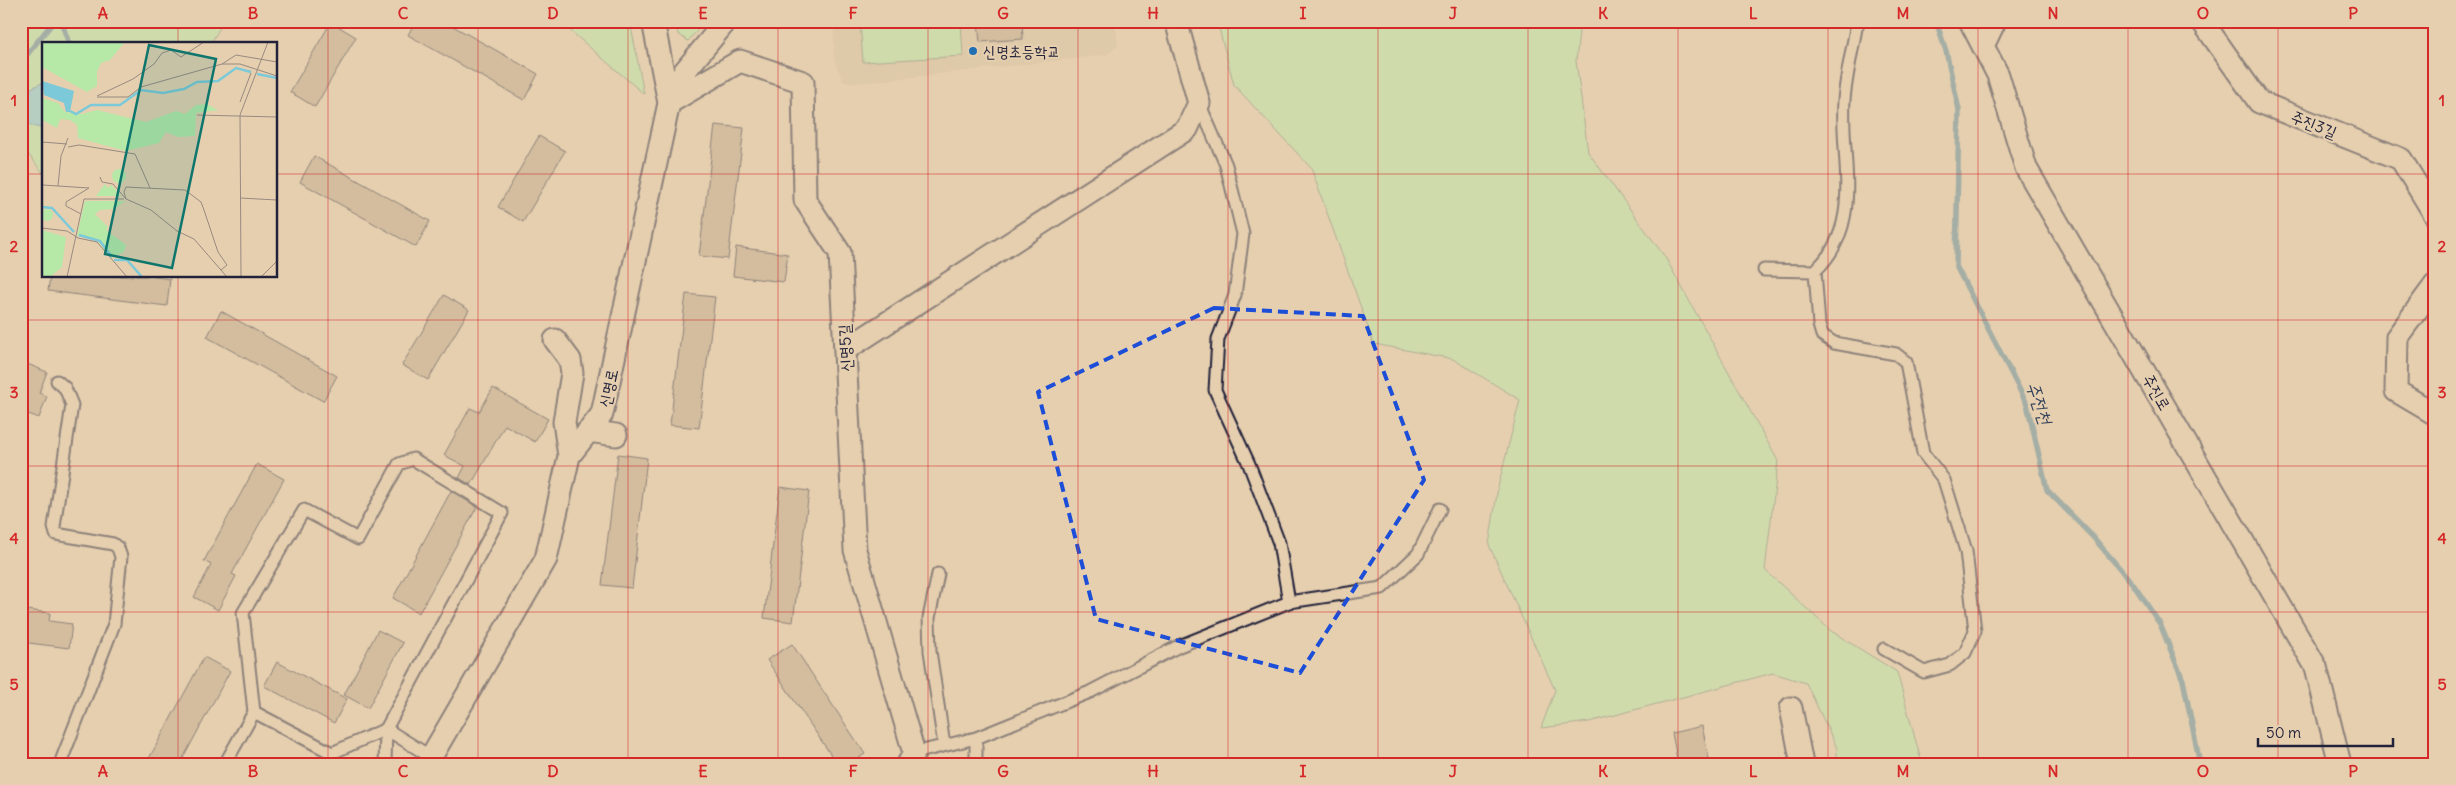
<svg xmlns="http://www.w3.org/2000/svg" width="2456" height="785" font-family="Delius,'Poor Story',sans-serif">
<style>
.built{fill:#d6c0a2}
.green{fill:#b6e8a8;stroke:#6c8572}
.water{fill:#7bc9d9;stroke:#57869a}
.lines{fill:none;stroke-linecap:round;stroke-linejoin:round}
.stream{stroke:#57869a;stroke-width:5.5}
.building{fill:#bda789;stroke:#22223b}
.service-casing{stroke:#22223b;stroke-width:15}
.minor-casing{stroke:#22223b;stroke-width:25}
.service{stroke:#e6cfaf;stroke-width:11}
.minor{stroke:#e6cfaf;stroke-width:21}
.marked{fill:none;stroke:#1d4ed8;stroke-width:4;stroke-dasharray:10 6;stroke-linejoin:round}
.grid{fill:none;stroke:#d62828;stroke-width:1;stroke-opacity:0.55}
.poi-dot{fill:#1f6fb2;stroke:#e6cfaf;stroke-width:2}
.labels{text-anchor:middle;stroke-width:4;stroke-linejoin:round;paint-order:stroke}
.poi-label{font-size:16px;fill:#22223b;stroke:#e6cfaf;text-anchor:start}
.street-label{font-size:16px;fill:#22223b;stroke:#e6cfaf}
.water-label{font-size:18px;font-style:italic;fill:#34435b;stroke:#e6cfaf}
.inset-river{fill:none;stroke:#7bc9d9;stroke-width:2.5}
.inset-road{fill:none;stroke:#988a81;stroke-width:1}
.view{fill:#0f766e;fill-opacity:0.15;stroke:#0f766e;stroke-width:2.5}
.inset-edge{fill:none;stroke:#22223b;stroke-width:2.5}
.neatline{fill:none;stroke:#d62828;stroke-width:2}
.grid-label{font-size:16px;text-anchor:middle;font-weight:bold;fill:#d62828}
</style>
<rect width="100%" height="100%" fill="#e6cfaf"/>
<filter id="ink" filterUnits="userSpaceOnUse"><feTurbulence type="fractalNoise" baseFrequency=".02" numOctaves="2"/><feDisplacementMap in="SourceGraphic" scale="10" xChannelSelector="R" yChannelSelector="G"/><feConvolveMatrix kernelMatrix="1 2 1 2 8 2 1 2 1" color-interpolation-filters="sRGB"/></filter>
<g filter="url(#ink)">
<path class="built" d="M834 21H1115L1118 46 1106 55 859 83 843 82 834 59Z"/>
<path class="green" d="M21 21H224L210 44H44V174L21 145Z
M559 21H630L644 94Z
M675 21H706L688 41 678 34Z
M860 21H961L963 56 863 62Z
M1217 21H1580L1576 61 1588 152 1665 257 1778 461 1765 570 1831 631 1897 672 1922 764H1837V748L1806 683 1773 673 1589 722 1541 728 1555 690 1489 545 1498 487 1520 400 1453 359 1374 344 1311 168 1234 85Z"/>
<path class="water" d="M44 82V128C21 128 21 110 21 93Z"/>
<g class="lines">
<path class="stream" d="M61 21 69 44
M1936 21 1946 51 1959 110 1956 266 2027 404 2047 490 2093 537 2133 584 2160 624 2183 680 2200 764
M21 62 54 21
M21 87 27 91"/>
</g>
<path class="building" d="M415 21H444L538 74 524 100 408 35Z
M978 21H1022L1023 39 980 42Z
M331 22 356 37 315 107 290 92Z
M715 125 744 128 728 259 699 256Z
M539 136 565 151 523 222 498 207Z
M314 156 430 221 416 247 300 182Z
M736 247 788 254 784 282 733 276Z
M50 276H148L170 279 167 306 48 291Z
M686 294 715 297 699 428 670 425Z
M444 295 469 310 428 380 402 365Z
M221 311 337 376 323 401 207 337Z
M25 363 47 372 39 393 47 396 39 418 21 411V373Z
M493 388 548 419 535 442 505 425 471 485 459 478 465 466 444 455 470 408 479 412Z
M618 454 647 458 632 588 602 585Z
M257 464 284 479 232 574 236 576 218 610 194 597 211 565 204 561Z
M780 487 809 491 793 622 764 618Z
M451 491 477 507 419 613 393 598Z
M27 610 50 613 49 621 72 624 69 648 21 642V618H26Z
M378 630 403 643 368 708 344 695Z
M792 644 865 754 850 764H837L767 660Z
M204 657 230 671 180 764H146Z
M277 662 347 699 334 723 264 686Z
M1702 726 1710 764H1678L1672 733Z"/>
<g class="lines">
<g class="service-casing">
<path id="service" d="M1199 103 1226 165 1243 234 1235 295 1218 339 1215 390 1249 464 1279 543 1289 602
M1764 270 1815 271C1865 224 1840 160 1844 100 1846 76 1852 52 1856 28L1860 21
M1815 271 1819 325 1822 335 1834 343 1896 354 1906 362 1923 453 1944 480 1966 551 1975 631 1965 653 1950 665 1924 672 1884 649
M57 381 65 388 72 405 54 527 56 534 113 544 118 548 121 557 114 624 60 764
M938 574 929 618 930 651 944 745
M254 712 243 613 304 510 358 539 399 464 413 459 502 513 386 729 385 764
M914 753 976 738 1090 692 1177 647 1289 602 1382 588 1418 554 1440 509
M225 764 254 712 332 753 386 729 431 757
M976 764V738"/>
</g>
<g class="minor-casing">
<path id="minor" d="M653 21 669 103
M1970 21 1998 75 2026 168 2316 667 2340 764
M2202 21 2259 102 2401 159 2435 215
M1983 46 1995 21
M669 103 740 61 803 82 805 200 840 253 855 550 914 753 908 764
M2435 285 2397 337 2396 391 2435 414
M555 340 570 360 572 373 564 422 569 456
M845 350 1187 129 1199 103 1176 21
M588 431 616 435
M1791 708 1802 764
M430 764 431 757 546 559 569 456 602 414 669 103 684 72 726 21"/>
</g>
<use href="#service" class="service"/>
<use href="#minor" class="minor"/>
</g>
</g>
<path d="M0 0H2456V785H0ZM1214 308 1363 316 1424 480 1300 673 1096 619 1038 392Z" fill="#e6cfaf" fill-opacity=".55" fill-rule="evenodd"/>
<path class="marked" d="M1214 308 1363 316 1424 480 1300 673 1096 619 1038 392Z"/>
<path class="grid" d="M178 21V44M328 21V764M478 21V764M628 21V764M778 21V764M928 21V764M1078 21V764M1228 21V764M1378 21V764M1528 21V764M1678 21V764M1828 21V764M1978 21V764M2128 21V764M2278 21V764M21 174H44M276 174H2435M178 276V764M21 320H2435M21 466H2435M21 612H2435"/>
<circle class="poi-dot" cx="973" cy="51" r="5"/>
<g class="labels">
<g class="poi-label">
<text x="983" y="57">신명초등학교</text>
</g>
<g class="street-label">
<text transform="translate(2314 124) rotate(22)" y="6">주진3길</text>
<text transform="translate(845 348) rotate(-93)" y="6">신명5길</text>
<text transform="translate(608 388) rotate(-78)" y="6">신명로</text>
<text transform="translate(2157 392) rotate(60)" y="6">주진로</text>
</g>
<g class="water-label">
<text transform="translate(2039 403) rotate(71)" y="6">주전천</text>
</g>
</g>
<g transform="translate(42 42)">
<rect width="235" height="235" fill="#e6cfaf"/>
<path d="M0 0H82V1L68 18 59 21 55 30V44L45 50 0 25ZM0 56 16 61 23 70 40 72 55 68 104 80 134 69 143 72 154 63 164 62 176 68 154 71 153 94 136 95 124 90 117 101 84 109 36 96 35 83 28 78 18 77 15 86 0 78ZM70 134a7 7 0 1 1 14 0a7 7 0 1 1-14 0ZM63 142 66 146 69 143 79 154H54ZM43 159H83L72 167 58 168 53 172 66 185 64 188 84 203 82 210 69 216 55 198 35 194ZM-1 173a6 6 0 1 1 12 0a6 6 0 1 1-12 0ZM0 188 24 195 20 225 8 235H0Z" fill="#b6e8a8"/>
<path d="M0 39 32 49 28 70H24L22 61 2 53Z" fill="#7bc9d9"/>
<path class="inset-river" d="M215 32 235 36M28 69 34 72 49 63H78L99 48 121 51 142 47 155 40 176 39 194 26 209 30M0 165 10 166 32 190M37 193 58 199 70 215M72 218H85L100 235"/>
<path class="inset-road" d="M180 22 194 13 235 20M55 54 91 37 112 22 120 11 129 8 139 15 162 0M55 55H86L99 45 180 22H198L235 34M198 60 209 31M155 73 235 75M0 100 25 102M26 105 37 103 93 112 108 146M58 135 60 140 71 142 84 157 109 168 135 189 152 197 185 235M1 143 16 144 19 114 26 96M16 144 47 146 24 160V164L39 172M198 156 235 158M84 157 82 150 84 145 143 148 159 160 162 168 176 210 185 223 179 228M0 186 25 189 36 196 55 200 85 235M25 235 42 157H82M199 235 198 73 226 0M219 235 235 219"/>
<path class="view" d="M107 3 174 17 130 226 63 212Z"/>
<rect width="235" height="235" class="inset-edge"/>
</g>
<rect width="2456" height="785" fill="none" stroke="#e6cfaf" stroke-width="55"/>
<path d="M2258 738v8h135v-8" fill="none" stroke="#22223b" stroke-width="2.5"/>
<text x="2266" y="738" font-size="15" fill="#22223b" stroke="#e6cfaf" stroke-width="4" paint-order="stroke">50 m</text>
<rect x="28" y="28" width="2400" height="730" class="neatline"/>
<g class="grid-label">
<text x="103" y="19">A</text>
<text x="253" y="19">B</text>
<text x="403" y="19">C</text>
<text x="553" y="19">D</text>
<text x="703" y="19">E</text>
<text x="853" y="19">F</text>
<text x="1003" y="19">G</text>
<text x="1153" y="19">H</text>
<text x="1303" y="19">I</text>
<text x="1453" y="19">J</text>
<text x="1603" y="19">K</text>
<text x="1753" y="19">L</text>
<text x="1903" y="19">M</text>
<text x="2053" y="19">N</text>
<text x="2203" y="19">O</text>
<text x="2353" y="19">P</text>
<text x="14" y="106">1</text>
<text x="2442" y="106">1</text>
<text x="14" y="252">2</text>
<text x="2442" y="252">2</text>
<text x="14" y="398">3</text>
<text x="2442" y="398">3</text>
<text x="14" y="544">4</text>
<text x="2442" y="544">4</text>
<text x="14" y="690">5</text>
<text x="2442" y="690">5</text>
<text x="103" y="777">A</text>
<text x="253" y="777">B</text>
<text x="403" y="777">C</text>
<text x="553" y="777">D</text>
<text x="703" y="777">E</text>
<text x="853" y="777">F</text>
<text x="1003" y="777">G</text>
<text x="1153" y="777">H</text>
<text x="1303" y="777">I</text>
<text x="1453" y="777">J</text>
<text x="1603" y="777">K</text>
<text x="1753" y="777">L</text>
<text x="1903" y="777">M</text>
<text x="2053" y="777">N</text>
<text x="2203" y="777">O</text>
<text x="2353" y="777">P</text>
</g>
</svg>
